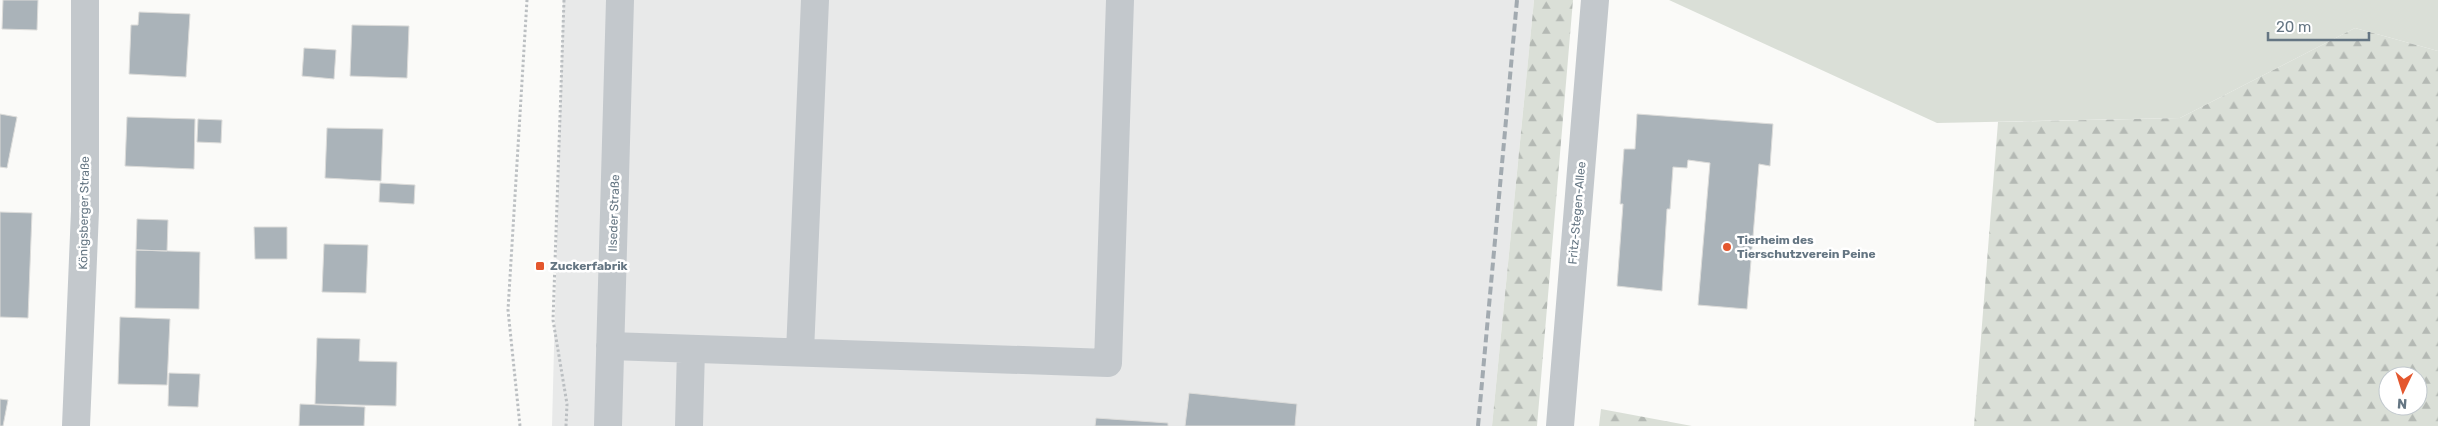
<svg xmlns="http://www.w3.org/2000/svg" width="2438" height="426" font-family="Rubik,sans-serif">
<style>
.built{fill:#e8e9e9}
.grass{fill:#dadfd7}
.forest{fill:url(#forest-firs);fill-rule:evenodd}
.building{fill:#aab3b9;stroke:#dcdcda}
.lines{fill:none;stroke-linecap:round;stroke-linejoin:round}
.path{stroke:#bbbfc2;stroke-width:3;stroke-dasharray:2.5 2.5;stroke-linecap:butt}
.minor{stroke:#c3c8cc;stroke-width:28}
.rail{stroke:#a2aab0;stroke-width:4;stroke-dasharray:8 4;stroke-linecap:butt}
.poi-dot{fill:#e4572e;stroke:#fff;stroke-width:2}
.labels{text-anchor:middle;stroke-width:5;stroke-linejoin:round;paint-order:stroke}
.street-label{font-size:12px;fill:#657683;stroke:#fff}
.poi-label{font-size:12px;font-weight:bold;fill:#657683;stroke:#fff;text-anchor:start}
</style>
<defs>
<pattern id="forest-firs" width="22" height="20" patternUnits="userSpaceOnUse" patternTransform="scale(1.25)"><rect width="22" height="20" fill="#dadfd7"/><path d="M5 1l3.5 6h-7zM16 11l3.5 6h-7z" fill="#b4b9b4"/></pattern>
</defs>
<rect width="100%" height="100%" fill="#fafaf8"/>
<path class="built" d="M563 0H1534L1492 426H552Z"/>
<path class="grass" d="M1669 0H2438V51L2355 28 2180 118 1937 123Z"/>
<path class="forest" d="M1534 0H1573L1537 426H1492Z
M2355 28 2438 51V426H1974L1998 122 2180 118ZM2388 376H2418V406H2388Z
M1601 409 1692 426H1599Z"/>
<path class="building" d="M3 0H38L37 30 2 29Z
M139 12 190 14 186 77 129 74 131 25H138Z
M352 25 409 26 407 78 350 76Z
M304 48 336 50 334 79 302 76Z
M0 114 17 117 7 168 0 167Z
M1637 114 1773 124 1770 166 1759 164 1747 309 1698 305 1710 163 1688 160 1687 168 1673 167 1670 209H1667L1662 291 1617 286 1623 204H1620L1624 149H1635Z
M127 117 195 119 194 169 125 166Z
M198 119 222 120 221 143 197 142Z
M327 128 383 129 381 181 325 178Z
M380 183 415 185 414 204 379 202Z
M0 212 32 213 28 318 0 317Z
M137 219 168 220 167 251 136 250Z
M254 227H287V259H255Z
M324 244 368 245 366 293 322 292Z
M136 250 200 252 199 309 135 308Z
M120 317 170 319 167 385 118 384Z
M317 338 360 339 359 361 397 362 396 406 315 404Z
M169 373 200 374 198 407 168 406Z
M1189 393 1297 404 1295 426H1185Z
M0 399 8 400 3 426H0Z
M300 404 365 407 364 426H299Z
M1096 418 1168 423V426H1095Z"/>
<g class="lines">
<path class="path" d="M564 0 553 320 567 404 566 426
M520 426 508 310 527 0"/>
<path class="minor" d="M610 346 1108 363 1120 0
M800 352 815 0
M76 426 85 211V0
M608 426 620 0
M689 426 691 349
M1560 426 1595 0"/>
<path class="rail" d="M1478 426 1517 0"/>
</g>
<g class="poi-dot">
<circle cx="1727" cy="247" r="5"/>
<rect x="535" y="261" width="10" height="10" rx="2.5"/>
</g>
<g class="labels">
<g class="street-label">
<text transform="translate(84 213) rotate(-89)" y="4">Königsberger Straße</text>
<text transform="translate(614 213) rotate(-88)" y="4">Ilseder Straße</text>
<text transform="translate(1577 213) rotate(-85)" y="4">Fritz-Stegen-Allee</text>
</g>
<g class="poi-label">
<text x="1737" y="244">Tierheim des<tspan x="1737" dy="14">Tierschutzverein Peine</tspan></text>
<text x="550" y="270">Zuckerfabrik</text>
</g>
</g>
<g transform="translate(2403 391) rotate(184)"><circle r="24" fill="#ffffff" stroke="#c1c8cd"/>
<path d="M0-4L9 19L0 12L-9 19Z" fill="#e4572e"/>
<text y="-8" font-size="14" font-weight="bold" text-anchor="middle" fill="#657683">N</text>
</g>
<path d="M2268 32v8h101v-8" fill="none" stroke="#657683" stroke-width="2.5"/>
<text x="2276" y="32" font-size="15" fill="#657683" stroke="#ffffff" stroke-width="4" paint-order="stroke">20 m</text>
</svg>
